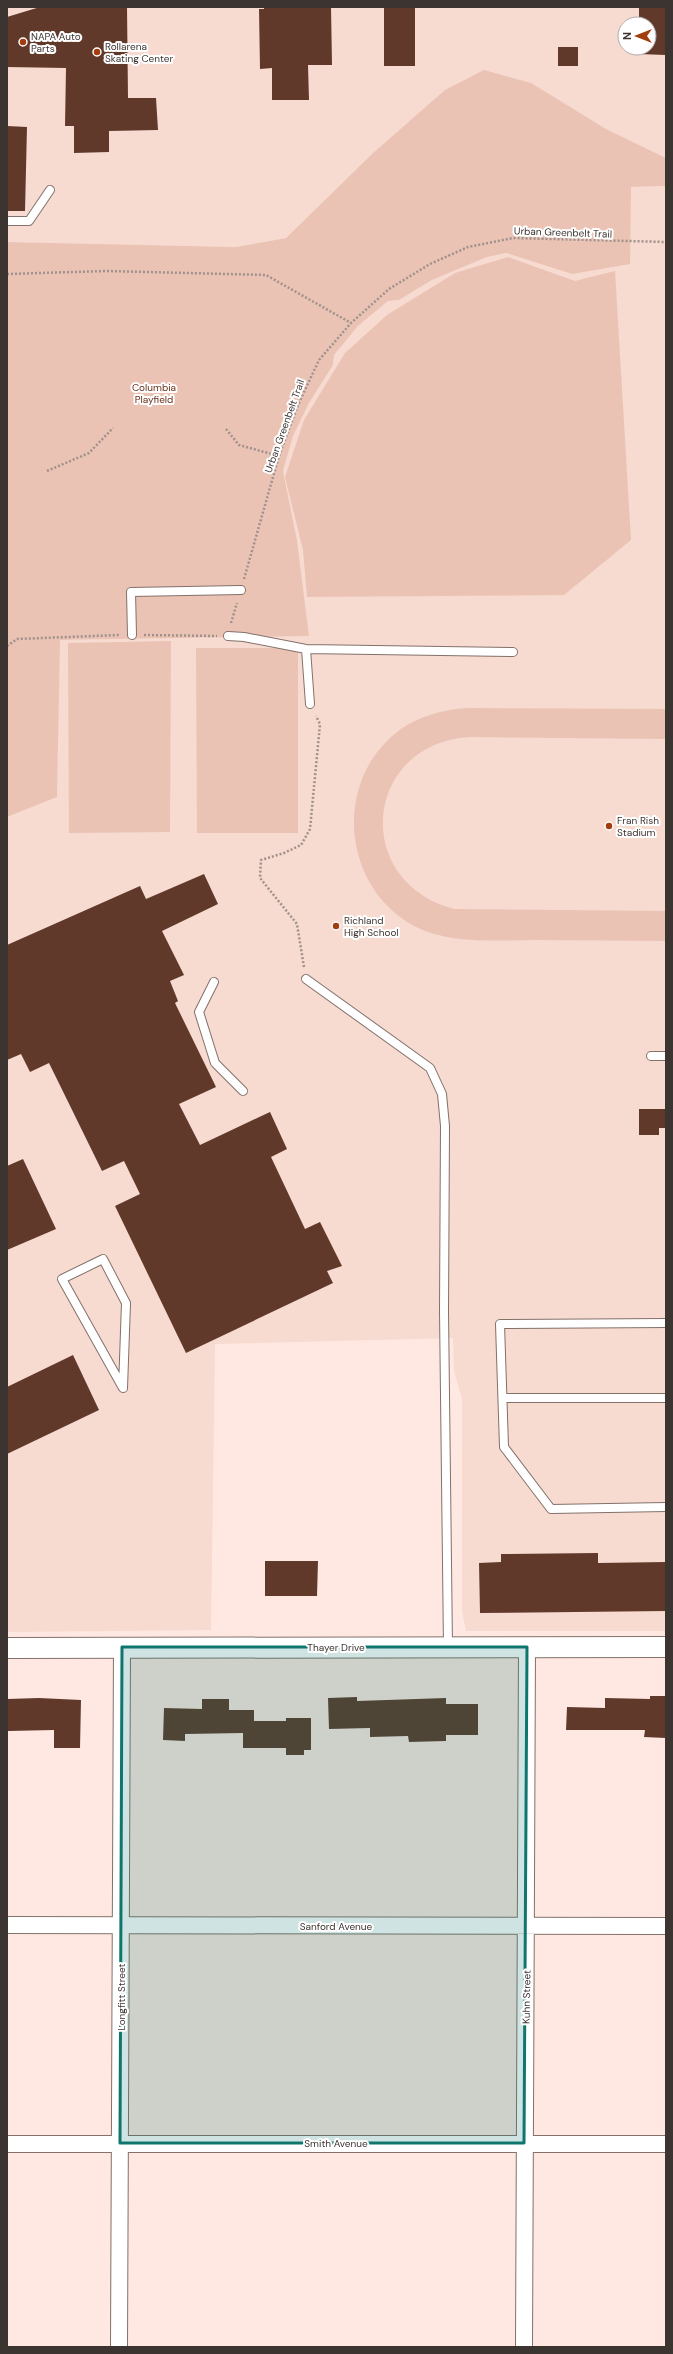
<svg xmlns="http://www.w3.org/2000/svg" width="673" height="2354" font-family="'DM Sans',sans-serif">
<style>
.built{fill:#f7dad0;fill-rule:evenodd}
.green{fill:#eac3b5}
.building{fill:#60392a}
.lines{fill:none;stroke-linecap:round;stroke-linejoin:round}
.service-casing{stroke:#83716a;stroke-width:10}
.minor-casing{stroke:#83716a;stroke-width:18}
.tertiary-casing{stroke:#83716a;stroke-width:22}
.path{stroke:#a0918c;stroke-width:2.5;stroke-dasharray:2 2;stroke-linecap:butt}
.service{stroke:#fff;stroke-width:8}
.minor{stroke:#fff;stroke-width:16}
.tertiary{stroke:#fff;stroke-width:20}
.marked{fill:#0f766e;fill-opacity:0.2;stroke:#0f766e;stroke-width:3;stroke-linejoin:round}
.poi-dot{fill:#a23d10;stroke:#fff;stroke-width:1.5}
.labels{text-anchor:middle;stroke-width:4;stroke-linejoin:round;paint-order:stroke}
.poi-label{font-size:10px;fill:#3c3431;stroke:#fff;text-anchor:start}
.street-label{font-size:10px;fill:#3c3431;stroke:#fff}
.park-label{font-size:10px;fill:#692e18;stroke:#fff}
</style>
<rect width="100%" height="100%" fill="#fee8e1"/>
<path class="built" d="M7 7H666V158L606 129 372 154 286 238 236 247 7 242ZM625 24H649V48H625Z
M666 186V1631H466L462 1611V1399L454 1370 453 1338 215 1344 211 1630 7 1632V817L57 797 59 640 309 636 297 540 283 471 293 436 309 403 333 365 334 355 358 326 388 301 399 300 432 280 487 257 506 253 572 274 631 187Z"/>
<path class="green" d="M484 70 531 83 606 129 666 158V186L631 187 630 264 572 274 506 253 487 257 432 280 399 300 388 301 358 326 334 355 333 365 309 403 293 436 283 471 297 540 309 636 60 640 57 797 7 817V242L236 247 286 238 372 154 445 90Z
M508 257 575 281 615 271 631 540 564 595 307 597 303 550 285 477 304 420 345 353 387 315 455 273Z
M171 641 170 832 69 833 68 643Z
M196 648H298V833H197Z
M469 708 666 709V739L469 737C363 744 351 882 454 909L666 911V941C623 941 579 940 536 940 496 940 451 945 414 926 341 886 332 779 401 729 422 715 445 709 469 708Z"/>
<path class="building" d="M40 7H127L128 98H156L158 130 109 131V152L74 153V126H65L66 68 7 67V17Z
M264 7H331L332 65H308L309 100H272V68L260 69 259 9H264Z
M384 7H415V66H384Z
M639 7H666V55L638 54V48H649V24H639Z
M558 47H578V66H558Z
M7 126 27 127 25 211H7Z
M204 874 218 904 162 931 184 975 170 981 178 1001 175 1003 216 1087 179 1104 200 1145 270 1112 287 1149 271 1157 305 1229 320 1222 342 1266 327 1271 333 1283 186 1353 115 1206 140 1194 124 1161 102 1171 49 1063 30 1072 21 1054 7 1060V945L140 886 146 899Z
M639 1109H666V1128H659V1135H639Z
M23 1159 56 1229 7 1250V1166Z
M73 1355 99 1410 7 1454V1387Z
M598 1553V1563L666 1562V1611L480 1613 479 1563 501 1562V1554Z
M265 1561H318L317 1596H265Z
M650 1696H666V1738L644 1737 645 1730H566L567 1707 605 1708V1698L650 1699Z
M357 1697V1701L446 1698V1704H478V1735H446V1741L409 1742 408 1736 370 1737V1728L329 1729 328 1698Z
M39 1698 81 1700 80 1748H54V1730L8 1731 7 1699Z
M202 1699H229V1710H254V1721H286V1718H311V1750H304V1755H286V1748H243V1733L185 1734V1741L163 1740 164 1708 202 1709Z"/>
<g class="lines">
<g class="service-casing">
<path id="service" d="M7 221H29L50 190
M132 635 131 592 241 590
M228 636 244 637 306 649 513 652
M306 649 310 704
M306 979 430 1068 442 1094 445 1126 444 1311 448 1647
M214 982 199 1012 215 1063 243 1091
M651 1056H666
M103 1259 126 1303 123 1388 62 1279Z
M666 1323 500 1324 504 1447 551 1509 666 1507
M503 1398H666"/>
</g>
<g class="minor-casing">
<path id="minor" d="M7 1925 666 1926
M7 2144H666
M119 2347 122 1647
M524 2347 527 1647"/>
</g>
<g class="tertiary-casing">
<path id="tertiary" d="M7 1648 666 1647"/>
</g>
<path class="path" d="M7 274 106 271 266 275 351 323
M226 429 239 445 279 456
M47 471 89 453 113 428
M244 579 279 456 298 405 319 360 351 323 389 289 430 264 468 247 513 238 666 242
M231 623 237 603
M144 635 217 636
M7 646 17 639 119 635
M304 967 297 924 260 878 261 860 284 853 301 845 310 829 320 724 316 716"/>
<use href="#service" class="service"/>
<use href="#minor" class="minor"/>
<use href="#tertiary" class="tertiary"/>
</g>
<path class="marked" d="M122 1647H527L524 2143H120Z"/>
<g class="poi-dot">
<circle cx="23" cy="42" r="4"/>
<circle cx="97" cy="52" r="4"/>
<circle cx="609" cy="826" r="4"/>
<circle cx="336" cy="926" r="4"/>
</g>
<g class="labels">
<g class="poi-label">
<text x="31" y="40">NAPA Auto<tspan x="31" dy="12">Parts</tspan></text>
<text x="105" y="50">Rollarena<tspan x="105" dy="12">Skating Center</tspan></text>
<text x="617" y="824">Fran Rish<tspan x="617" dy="12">Stadium</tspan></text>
<text x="344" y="924">Richland<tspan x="344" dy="12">High School</tspan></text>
</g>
<g class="street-label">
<text transform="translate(563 232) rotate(2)" y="4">Urban Greenbelt Trail</text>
<text transform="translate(284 426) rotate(-70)" y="4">Urban Greenbelt Trail</text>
<text x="336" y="1651">Thayer Drive</text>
<text x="336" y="1930">Sanford Avenue</text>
<text transform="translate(121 1997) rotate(-90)" y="4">Longfitt Street</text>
<text transform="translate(526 1997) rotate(-89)" y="4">Kuhn Street</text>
<text x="336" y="2147">Smith Avenue</text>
</g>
<g class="park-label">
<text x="154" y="391">Columbia<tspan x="154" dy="12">Playfield</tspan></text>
</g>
</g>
<rect width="673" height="2354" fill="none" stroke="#3c3431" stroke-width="16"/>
<g transform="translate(637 36) rotate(270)"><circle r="19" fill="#ffffff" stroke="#b1aead"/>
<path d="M0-3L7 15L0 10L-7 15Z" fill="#a23d10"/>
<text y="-6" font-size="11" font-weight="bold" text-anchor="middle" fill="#3c3431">N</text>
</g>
</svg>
